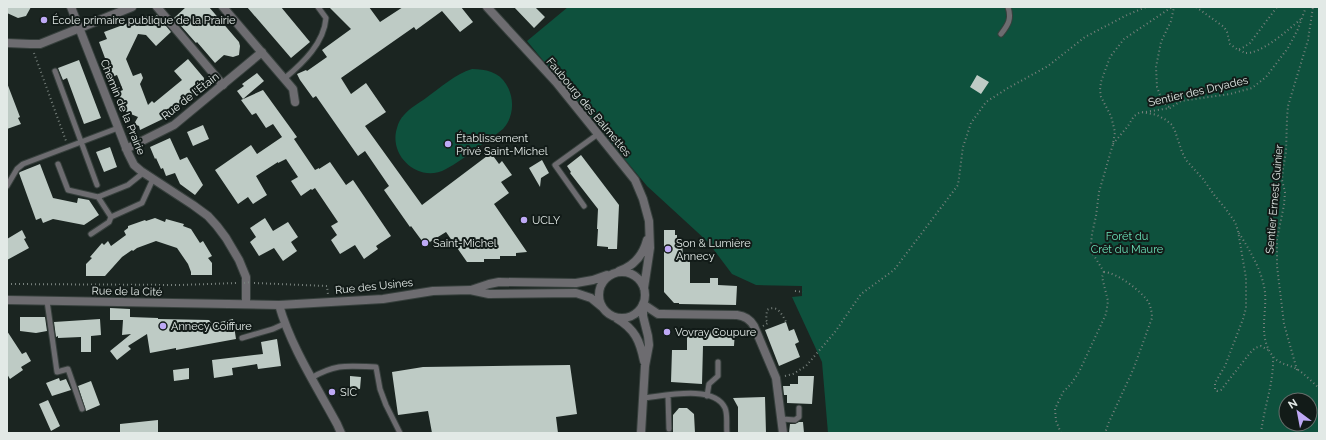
<svg xmlns="http://www.w3.org/2000/svg" width="1326" height="440" font-family="Raleway,sans-serif">
<style>
.green{fill:#0e513d;fill-rule:evenodd}
.building{fill:#becbc5}
.lines{fill:none;stroke-linecap:round;stroke-linejoin:round}
.service-casing{stroke:#37403d;stroke-width:7}
.pedestrian-casing{stroke:#37403d;stroke-width:10}
.minor-casing{stroke:#37403d;stroke-width:10}
.path{stroke:#77807c;stroke-width:2;stroke-dasharray:1 3;stroke-linecap:butt}
.service{stroke:#6d6c70;stroke-width:5}
.pedestrian{stroke:#6d6c70;stroke-width:8}
.minor{stroke:#6d6c70;stroke-width:8}
.path-bridge{stroke:#77807c;stroke-width:2;stroke-dasharray:1 3;stroke-linecap:butt}
.poi-dot{fill:#bea9f5;stroke:#121b18;stroke-width:1.5}
.labels{text-anchor:middle;stroke-width:4;stroke-linejoin:round;paint-order:stroke}
.poi-label{font-size:11px;fill:#e2e9e6;stroke:#121b18;text-anchor:start}
.street-label{font-size:11px;fill:#e2e9e6;stroke:#121b18}
.park-label{font-size:11px;fill:#6be0b8;stroke:#121b18}
</style>
<rect width="100%" height="100%" fill="#1b2521"/>
<path class="green" d="M568 7H1319V433H828L822 362 792 297 802 296V286L756 285 732 274 708 242 647 186 527 41ZM1286 400H1310V424H1286Z
M472 69C485 69 499 72 506 84 515 98 514 117 503 129 495 136 484 142 476 149 466 156 456 164 446 169 419 184 388 156 397 128 398 123 401 118 404 115 410 108 419 103 426 98 440 88 455 74 472 69Z"/>
<path class="building" d="M7 7H31L26 16 18 18 7 13Z
M186 7H209L239 42 240 46 239 55 233 57 224 55 215 63 197 42 196 43 174 18Z
M247 7H281L310 42 291 58Z
M329 7H369L380 22 403 7H461L473 22 460 32 442 11 416 30 414 27 341 78 351 94 366 83 386 112 365 126 422 205 491 153 499 164 502 161 512 175 501 182 509 193 494 204 527 252 516 253V256H500V259H484V262H467L446 232 425 245 411 226 410 227 384 190 389 186 365 151 358 156 316 96 313 98 300 80 297 74 306 70 307 71 327 57 322 50 351 29Z
M514 7H535L545 17 534 28Z
M157 15 171 32 156 46 146 35 138 34 126 59 133 76 141 73 143 78 140 84 148 105 152 101 154 103 182 80 174 71 188 59 204 78 203 87 167 117 140 130 139 126 134 124 138 117 126 112 123 103 122 104 118 92 123 90 117 75 112 77 99 42 107 39 104 32 147 16 154 18Z
M79 60 101 118 84 124 67 78 63 80 58 68Z
M257 73 264 81 243 99 237 91 244 86 242 84Z
M977 75 989 82 981 94 970 87Z
M7 83 20 117 18 118 21 124 7 129Z
M263 90 297 137 294 139 315 170 319 168V169L330 162 346 185 353 180 391 236 376 246 378 249 364 259 355 245 340 254 331 240 337 235 331 226 338 222 315 188 312 190 311 189 301 196 291 181 298 177 286 159 278 163V162L256 176 267 195 253 204 248 197 238 204 215 170 251 145 257 154 282 137 273 124 266 128 256 113 252 115 241 100Z
M203 125 209 139 193 146 187 132Z
M170 138 180 160 187 157 203 185 195 195 180 184 175 173 166 176 163 168 161 169 156 158 155 159 150 147Z
M110 147 117 167 104 172 96 152Z
M581 155 619 205 617 249H608V247L597 246 598 229H597L598 209 570 173 571 172 567 166Z
M542 160 549 173 541 178 540 187 529 168Z
M40 164 53 198 77 203 78 198 89 200 99 215 84 225 53 219 43 223 41 218 36 220 19 173 20 172Z
M155 218 165 222 166 219 184 224 183 226 191 229 200 243 203 241 212 256 208 258 212 263V275H191V272L188 264 177 248 156 241 137 248 133 251 132 250 122 257 105 276H86V264L92 258 90 257 102 243 104 245 108 241 111 246 126 235 124 231 128 228V226L145 220 146 221Z
M265 218 273 231 288 222 298 237 291 242 297 251 283 261 274 248 259 256 250 242 256 237 250 228Z
M22 230 26 238 24 239 29 248 7 260V239Z
M664 230H675V235H677V240H682L683 259H690V283H710V278H718V285L737 286 736 305 679 304V303H674L664 292Z
M110 308 130 309V317L158 318V319L209 320 212 324 233 319 236 339 176 350V348L150 353 147 334 128 346 131 349 117 360 110 351 131 334 122 335 123 320H110Z
M20 317H45L47 331 36 333 20 331Z
M100 319 101 335 91 336V352H81V337L58 338V336L56 337 54 322Z
M786 322 789 331 794 329 799 342 795 344 800 357 779 366 765 330Z
M687 330 735 331 734 346H703L702 384 671 382 672 350H687Z
M7 331 22 354 26 352 31 361 21 367 23 370 10 379 7 374Z
M277 339 281 366 258 369 257 364 232 368 233 375 214 378 212 360 263 354 261 342Z
M570 365 577 414 556 417 558 433H432L428 411 398 415 392 372 423 367Z
M189 368V379L174 381 173 370Z
M350 376 361 377 360 389 350 388Z
M798 376H814L812 404 787 403V395H784L783 386H790V384H798Z
M59 378 60 381 66 379 71 390 52 396 46 383Z
M91 381 100 405 86 411 78 386Z
M765 397 766 433H738V407L733 398Z
M48 400 60 426 51 431 39 404Z
M679 408H687L694 414 695 433H673V415Z
M158 420V433H120V424Z
M799 422H803L804 433H789L790 424H795Z"/>
<g class="lines">
<g class="service-casing">
<path id="service" d="M1001 34C1008 25 1012 19 1008 7
M55 71 97 185
M285 78C303 63 324 43 326 18L318 7
M58 164 68 190 98 197 128 185 143 173
M7 186 17 169 23 164 118 128
M98 197 111 217 142 203 153 179
M584 206 555 165 598 134
M91 234 109 222 111 217
M47 301 57 372 68 369 82 409
M242 338 273 329 284 324
M311 378C337 363 348 366 376 367L380 389 386 405 400 433
M668 395 669 429
M707 396 709 384 718 376V362
M643 398C664 396 714 384 725 408 728 415 726 425 727 433
M782 419 795 420 799 417V408"/>
</g>
<g class="pedestrian-casing">
<path id="pedestrian" d="M157 7 223 85"/>
</g>
<g class="minor-casing">
<path id="minor" d="M71 7 128 153 134 165 141 171 193 205 208 216 217 226 226 238 239 260 246 277V304
M223 7 293 89 295 102
M487 7 556 82 635 180 643 199 649 221 650 248 644 288
M7 43 30 44H40L132 7
M126 149 174 125 262 52
M619 271C634 266 643 255 647 240
M599 295a23 23 0 1 1 46 0a23 23 0 1 1-46 0Z
M471 290 489 284 499 282 576 283 593 280 607 275
M7 300 279 305 383 299 433 291 470 290 489 294 576 293 591 298 602 307
M643 304 658 314H662L737 315C745 316 750 319 754 326L776 378 783 433
M279 305C291 347 316 385 337 424L341 433
M616 318C635 329 640 341 644 361
M641 433 645 366 649 345 648 336 643 316V304"/>
</g>
<path class="path" d="M1196 7 1224 27 1227 32 1230 44 1238 50 1244 47 1250 43 1277 7
M1239 50C1239 50 1244 52 1244 53 1261 55 1289 29 1301 19
M34 53 66 141
M1169 107 1163 103 1157 87 1156 67 1161 42 1171 21 1174 7
M1142 112 1157 115 1166 120 1172 125 1175 131 1182 152 1186 160 1203 179 1215 196 1225 208 1235 222 1238 231 1246 278V308L1243 319 1225 366 1215 383V390L1217 391 1221 390 1250 353 1255 348 1261 346 1268 350
M1113 144 1128 126 1134 116 1139 113 1170 108 1181 101 1230 94 1252 88 1266 77 1288 48 1298 29 1306 7
M1239 233C1250 251 1262 270 1265 292 1267 313 1258 336 1272 355 1278 364 1287 364 1295 368 1304 373 1312 382 1319 388
M1104 272 1093 254 1091 244 1092 234 1096 216 1099 192 1113 144 1115 132 1111 116 1101 97 1100 90 1101 82 1110 57 1124 39 1172 7
M1104 272C1116 272 1143 292 1149 303 1151 308 1152 313 1152 318L1133 370 1109 422 1105 433
M254 283 327 286 328 295
M7 284 180 285 237 283
M795 291 803 292
M763 326 768 323 766 320 767 310C777 304 782 314 786 322
M1297 370 1284 324 1277 266V239L1284 205 1285 192 1282 180 1283 169 1286 152 1287 118 1288 106 1308 40 1313 7
M785 376 793 374 806 366 835 332 861 294 894 270 958 185 963 147 971 123 986 102 1008 88 1048 66 1085 37 1127 15 1146 7
M1061 433 1056 421 1055 409 1063 392 1071 384 1079 372 1106 314 1108 301 1102 277 1104 272
M1261 433C1264 407 1274 383 1273 357"/>
<use href="#service" class="service"/>
<use href="#pedestrian" class="pedestrian"/>
<use href="#minor" class="minor"/>
<path class="path-bridge" d="M244 283 251 282"/>
</g>
<g class="poi-dot">
<circle cx="44" cy="20" r="4"/>
<circle cx="448" cy="144" r="4"/>
<circle cx="524" cy="220" r="4"/>
<circle cx="425" cy="243" r="4"/>
<circle cx="668" cy="249" r="4"/>
<circle cx="163" cy="326" r="4"/>
<circle cx="667" cy="332" r="4"/>
<circle cx="332" cy="392" r="4"/>
</g>
<g class="labels">
<g class="poi-label">
<text x="52" y="24">École primaire publique de la Prairie</text>
<text x="456" y="142">Établissement<tspan x="456" dy="13">Privé Saint-Michel</tspan></text>
<text x="532" y="224">UCLY</text>
<text x="433" y="247">Saint-Michel</text>
<text x="676" y="247">Son &amp; Lumière<tspan x="676" dy="13">Annecy</tspan></text>
<text x="171" y="330">Annecy Coiffure</text>
<text x="675" y="336">Vovray Coupure</text>
<text x="340" y="396">SIC</text>
</g>
<g class="street-label">
<text transform="translate(1198 91) rotate(-13)" y="4">Sentier des Dryades</text>
<text transform="translate(190 96) rotate(-38)" y="4">Rue de l'Étain</text>
<text transform="translate(123 107) rotate(68)" y="4">Chemin de la Prairie</text>
<text transform="translate(589 107) rotate(50)" y="4">Faubourg des Balmettes</text>
<text transform="translate(1274 199) rotate(-85)" y="4">Sentier Ernest Guinier</text>
<text transform="translate(374 286) rotate(-6)" y="4">Rue des Usines</text>
<text transform="translate(127 291) rotate(1)" y="4">Rue de la Cité</text>
</g>
<g class="park-label">
<text x="1127" y="240">Forêt du<tspan x="1127" dy="13">Crêt du Maure</tspan></text>
</g>
</g>
<rect width="1326" height="440" fill="none" stroke="#e2e9e6" stroke-width="16"/>
<g transform="translate(1298 412) rotate(328)"><circle r="19" fill="#121b18" stroke="#656d6a"/>
<path d="M0-3L7 15L0 10L-7 15Z" fill="#bea9f5"/>
<text y="-6" font-size="11" font-weight="bold" text-anchor="middle" fill="#e2e9e6">N</text>
</g>
</svg>
